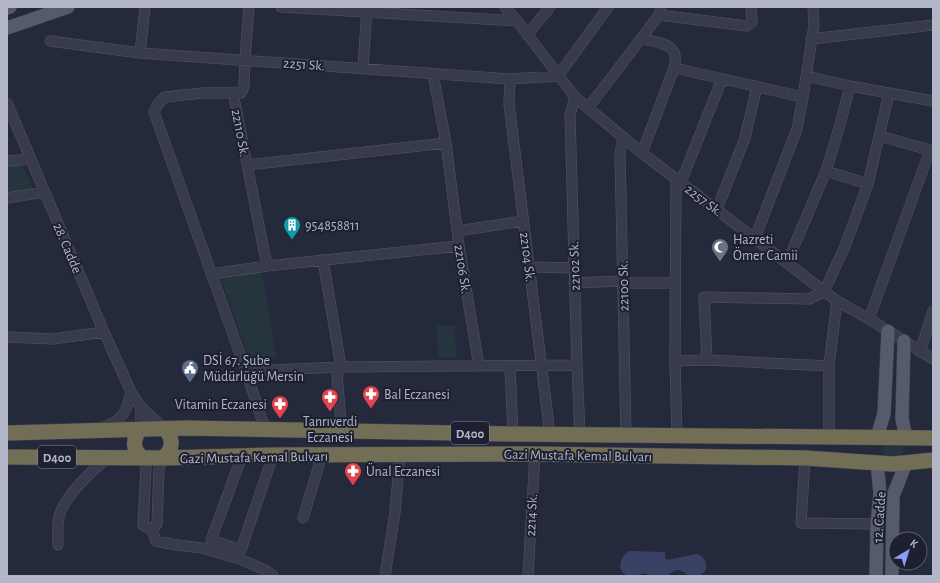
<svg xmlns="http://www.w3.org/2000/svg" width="940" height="583" font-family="'Alegreya Sans',sans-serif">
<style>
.green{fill:#26353d}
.water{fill:#394264}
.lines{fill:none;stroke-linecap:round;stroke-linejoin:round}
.minor-casing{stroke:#535667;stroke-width:11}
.major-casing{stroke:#414455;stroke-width:14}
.highway-casing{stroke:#404354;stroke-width:16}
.minor{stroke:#373b4c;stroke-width:10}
.major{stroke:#555a6c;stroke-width:13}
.highway{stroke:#726d55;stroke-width:15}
.labels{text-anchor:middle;stroke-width:4;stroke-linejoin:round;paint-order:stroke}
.shield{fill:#1d2031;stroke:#86899a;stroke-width:1}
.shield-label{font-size:13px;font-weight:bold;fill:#b3b6c7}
.street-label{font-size:14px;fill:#b3b6c7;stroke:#1d2031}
.poi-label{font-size:14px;fill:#b3b6c7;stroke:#1d2031;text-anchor:start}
</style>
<rect width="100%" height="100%" fill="#24293c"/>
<path class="green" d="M22 164 33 189 7 195V165Z
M262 272 276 358 250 360 221 280 224 276Z
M455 325 456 357H438L437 326Z
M885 443 901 444 903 446V452L898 456 887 455 884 454 882 448Z"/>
<path class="water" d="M629 551 665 552V558L668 560 696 554C700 555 702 556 704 559 711 569 701 579 690 576 686 575 684 571 679 570 674 570 671 573 668 576H650L645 573C639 575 634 577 629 576 615 572 620 556 629 551Z"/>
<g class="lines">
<g class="minor-casing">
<path id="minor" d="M249 7 245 60 244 87 241 93H202L165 97 158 104 154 112 246 371 265 429
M281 7 517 21
M505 7 517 21 575 97 642 153 837 301 869 319 933 359
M659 15 747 26 752 22 751 7
M527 35 550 7
M641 39C650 41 669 42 674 52 677 57 675 63 674 68L642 153
M811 39 933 25
M50 41 140 53 510 79 558 76
M140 53 145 7
M363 68 367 7
M674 68 803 97
M433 74 446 143 459 246 479 366
M558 76 608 7
M806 76 850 86 933 101
M510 79 509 104 550 434
M233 93 267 266
M575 97 570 115 577 365 580 435
M7 103 104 332 131 392 141 407 165 429
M588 108 659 15 661 7
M880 136 933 151
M623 138 620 153 626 435
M7 161 31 159
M247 165 446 143
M826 171 868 184
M676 178 675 361 677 436
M681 182 722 79
M7 198 44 192
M717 209 745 138 757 86
M457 231 523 221
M755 238 797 129 803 97 814 25 813 7
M323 260 341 367 337 375 342 432
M787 263 826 171 840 125 850 86
M529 267 574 268
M211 274 267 266 459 246
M574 283 622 281 626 283H675
M869 319 930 150
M7 337 53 339 104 332
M920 352 933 311
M707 360 704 297 809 299 824 292 845 246 868 184 889 93
M675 361 707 360 829 366
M510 366 513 434
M246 371 341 367 577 365
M141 407V429
M102 428C124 419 126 413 131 392
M829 437V366L837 301
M242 456 211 540 241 550 273 455
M143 458 146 467 143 525 152 530 156 541 177 545 202 548 240 559 265 570 273 576
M805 458 801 523 877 524
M303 518 322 455
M152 530 157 524 159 469 163 458
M58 545C58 536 57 526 59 517 63 497 92 471 107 458
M385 576 395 512 400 455
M528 576 535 454"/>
</g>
<g class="major-casing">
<path id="major" d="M7 8 10 7
M7 28 68 7
M904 341 902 419 906 437
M877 437 884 414 888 331
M876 576 877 524 880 494 877 462
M892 576 893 496 906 463"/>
</g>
<g class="highway-casing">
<path id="highway" d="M141 429C132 439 132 450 143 458
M7 433 185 428 513 434 933 438
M7 457 163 458 273 455 535 454 805 458 893 464 933 460
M163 458C173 450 174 438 165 429"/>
</g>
<use href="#minor" class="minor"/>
<use href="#major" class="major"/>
<use href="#highway" class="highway"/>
</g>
<defs>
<g id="building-pin" transform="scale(0.9)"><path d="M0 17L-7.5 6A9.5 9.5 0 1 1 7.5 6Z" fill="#0f9aa8" stroke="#1d2031"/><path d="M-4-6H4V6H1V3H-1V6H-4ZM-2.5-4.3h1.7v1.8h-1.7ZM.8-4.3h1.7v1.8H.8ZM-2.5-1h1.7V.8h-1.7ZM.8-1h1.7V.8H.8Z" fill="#fff"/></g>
<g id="mosque-pin" transform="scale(0.9)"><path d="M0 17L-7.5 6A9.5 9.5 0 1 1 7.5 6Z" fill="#6b7280" stroke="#1d2031"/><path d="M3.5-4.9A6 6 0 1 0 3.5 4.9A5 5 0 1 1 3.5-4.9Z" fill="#fff"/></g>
<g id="civic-pin" transform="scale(0.9)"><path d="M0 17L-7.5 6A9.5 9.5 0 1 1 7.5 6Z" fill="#5c6f8a" stroke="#1d2031"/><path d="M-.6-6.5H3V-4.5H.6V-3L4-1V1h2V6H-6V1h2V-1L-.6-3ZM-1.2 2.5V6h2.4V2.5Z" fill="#fff"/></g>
<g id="pharmacy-pin" transform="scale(0.9)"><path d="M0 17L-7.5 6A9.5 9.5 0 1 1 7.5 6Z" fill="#e0444e" stroke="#1d2031"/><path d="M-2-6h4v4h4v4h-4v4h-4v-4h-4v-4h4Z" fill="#fff"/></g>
</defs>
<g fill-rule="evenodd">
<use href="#building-pin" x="292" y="225"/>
<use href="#mosque-pin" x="720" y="247"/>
<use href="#civic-pin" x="190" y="368"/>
<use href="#pharmacy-pin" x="371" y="394"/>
<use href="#pharmacy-pin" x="330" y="397"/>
<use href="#pharmacy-pin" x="280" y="404"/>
<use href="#pharmacy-pin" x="353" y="471"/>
</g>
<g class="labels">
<g class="shield">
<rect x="451" y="422" width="38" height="22" rx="3"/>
<rect x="38" y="446" width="38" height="22" rx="3"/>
</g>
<g class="shield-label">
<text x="470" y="438">D400</text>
<text x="57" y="462">D400</text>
</g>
<g class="street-label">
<text transform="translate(304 64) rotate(4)" y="5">2251 Sk.</text>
<text transform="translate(241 133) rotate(79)" y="5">22110 Sk.</text>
<text transform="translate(704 200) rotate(37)" y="5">2257 Sk.</text>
<text transform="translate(68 248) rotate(67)" y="5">28. Cadde</text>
<text transform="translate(528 257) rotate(83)" y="5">22104 Sk.</text>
<text transform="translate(574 266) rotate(-92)" y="5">22102 Sk.</text>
<text transform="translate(463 269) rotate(81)" y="5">22106 Sk.</text>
<text transform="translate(623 286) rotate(-91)" y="5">22100 Sk.</text>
<text transform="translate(578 455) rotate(1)" y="5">Gazi Mustafa Kemal Bulvarı</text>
<text transform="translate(254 457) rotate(-1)" y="5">Gazi Mustafa Kemal Bulvarı</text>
<text transform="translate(531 515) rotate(-87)" y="5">2214 Sk.</text>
<text transform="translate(879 517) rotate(-86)" y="5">12. Cadde</text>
</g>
<g class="poi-label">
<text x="305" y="230">954858811</text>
<text x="733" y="244">Hazreti<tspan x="733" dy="16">Ömer Camii</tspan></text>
<text x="203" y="365">DSİ 67. Şube<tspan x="203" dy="16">Müdürlüğü Mersin</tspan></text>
<text x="384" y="399">Bal Eczanesi</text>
<text x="267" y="409" text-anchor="end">Vitamin Eczanesi</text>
<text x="330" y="426" text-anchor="middle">Tanrıverdi<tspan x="330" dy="16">Eczanesi</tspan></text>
<text x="366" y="476">Ünal Eczanesi</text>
</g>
</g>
<rect width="940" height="583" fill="none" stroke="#b3b6c7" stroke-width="16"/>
<g transform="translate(908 551) rotate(38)"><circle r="19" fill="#1d2031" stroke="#595c6d"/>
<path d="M0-3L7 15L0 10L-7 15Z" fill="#8a9cf5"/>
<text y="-6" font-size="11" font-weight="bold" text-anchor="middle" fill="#b3b6c7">K</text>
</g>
</svg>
